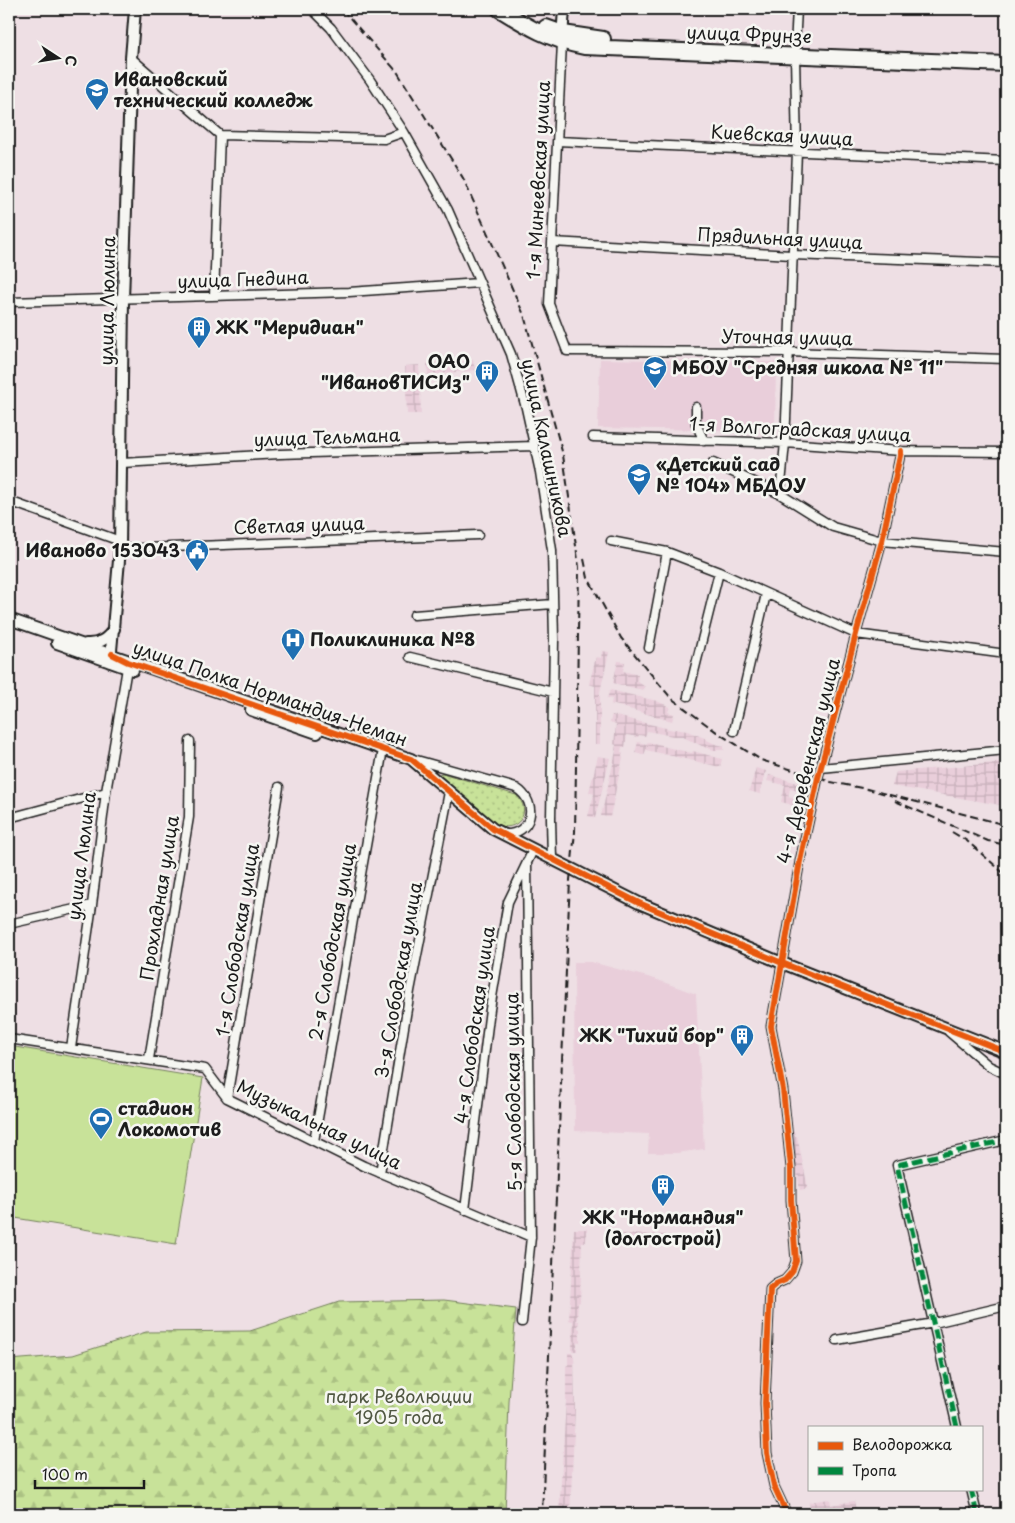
<svg xmlns="http://www.w3.org/2000/svg" width="1015" height="1523" font-family="'Playpen Sans',sans-serif">
<style>
.built{fill:#e9ceda}
.industrial{fill:url(#industrial-grid)}
.grass{fill:url(#grass-dots);stroke:#727f5a}
.forest{fill:url(#forest-firs);stroke:#727f5a}
.pitch{fill:#c8e299;stroke:#727f5a}
.lines{fill:none;stroke-linecap:round;stroke-linejoin:round}
.street-casing{stroke:#1c1c1c;stroke-width:11}
.secondary-casing{stroke:#1c1c1c;stroke-width:14}
.highway-casing{stroke:#1c1c1c;stroke-width:18}
.street{stroke:#f6f6f2;stroke-width:8}
.secondary{stroke:#f6f6f2;stroke-width:10}
.highway{stroke:#f6f6f2;stroke-width:14}
.rail{stroke:#1c1c1c;stroke-width:2;stroke-dasharray:8 4;stroke-linecap:butt}
.quiet{stroke:#00873e;stroke-width:5;stroke-dasharray:10 5;stroke-linecap:butt}
.cycleway-casing{stroke:#f6f6f2;stroke-width:9}
.cycleway{stroke:#e8590c;stroke-width:6}
.labels{text-anchor:middle;stroke-width:5;stroke-linejoin:round;paint-order:stroke}
.street-label{font-size:18px;fill:#1c1c1c;stroke:#f6f6f2}
.poi-label{font-size:18px;font-weight:bold;fill:#1c1c1c;stroke:#f6f6f2;text-anchor:start}
.park-label{font-size:18px;fill:#505742;stroke:#f6f6f2}
</style>
<defs>
<pattern id="industrial-grid" width="8" height="8" patternUnits="userSpaceOnUse" patternTransform="scale(1.25)"><rect width="8" height="8" fill="#e9ceda"/><path d="M0 4h8M4 0v8" fill="none" stroke="#c7b0ba"/></pattern>
<pattern id="grass-dots" width="8" height="8" patternUnits="userSpaceOnUse" patternTransform="scale(1.25)"><rect width="8" height="8" fill="#c8e299"/><path d="M2 2h.1M6 6h.1" fill="none" stroke="#abc183" stroke-width="1.8" stroke-linecap="round"/></pattern>
<pattern id="forest-firs" width="22" height="20" patternUnits="userSpaceOnUse" patternTransform="scale(1.25)"><rect width="22" height="20" fill="#c8e299"/><path d="M5 1l3.5 6h-7zM16 11l3.5 6h-7z" fill="#abc183"/></pattern>
</defs>
<rect width="100%" height="100%" fill="#eedfe4"/>
<filter id="ink" filterUnits="userSpaceOnUse"><feTurbulence type="fractalNoise" baseFrequency=".02" numOctaves="2"/><feDisplacementMap in="SourceGraphic" scale="10" xChannelSelector="R" yChannelSelector="G"/><feConvolveMatrix kernelMatrix="1 2 1 2 8 2 1 2 1" color-interpolation-filters="sRGB"/></filter>
<g filter="url(#ink)">
<path class="built" d="M600 359 776 362 775 431 598 428Z
M574 962H591L655 979 696 994 704 1149 677 1153H648L649 1134 575 1131Z"/>
<path class="industrial" d="M473 360 475 370 428 375 427 364Z
M419 365 421 414H407L405 366Z
M602 651 609 652 600 692V744H595V686L589 684 596 657 601 658Z
M618 661 625 662 623 671 638 675 637 681 645 687 643 690 613 683Z
M610 690 657 701 670 707 668 712 674 714 672 721 611 704 612 699 607 698Z
M612 715 674 730 675 729 687 731 707 739V740L715 744 724 746V750H714L704 747 681 736H673L647 731 645 736 639 735 638 737 627 735 625 747H622L621 752H623L622 756 623 757 610 817 601 816 616 751 615 750 616 745 614 744 616 724 610 722Z
M638 742 646 744 648 742 662 745V746L692 753 693 751 722 759 720 767 646 750 644 755 635 753Z
M598 756 610 758 595 818 588 816 594 794 589 792Z
M1006 762V806L892 786 896 772Z
M756 768 766 771 760 794 749 791Z
M769 775 812 787 810 794 790 789 788 797 809 803 808 809 781 802 785 785 767 781Z
M790 1131H794L795 1136H797L808 1188 800 1190Z
M574 1229H587L586 1242H582L580 1302 578 1303 577 1321H579L578 1328 580 1329V1342L577 1343V1351H572L573 1321 569 1320Z
M617 1234 669 1235V1240L647 1239V1246H619Z
M568 1353H573V1357H574L575 1410 570 1514H559L566 1402V1366L568 1365Z
M830 1499 831 1505 854 1501 856 1510 830 1514H794V1511L810 1508 809 1502Z"/>
<path class="grass" d="M442 773 516 795C534 811 517 835 495 824L439 778V774Z"/>
<path class="forest" d="M444 1300 516 1309 509 1402 505 1514H9V1360L73 1355 146 1332 250 1331 339 1302Z"/>
<path class="pitch" d="M9 1046 203 1078 176 1244 9 1217Z"/>
<g class="lines">
<g class="street-casing">
<path id="street" d="M312 9 331 28 370 80 404 132 448 210 511 354 526 408 540 472 552 550 554 640 551 819 552 859
M562 43 549 304 567 351 788 352 1006 359
M795 47 797 9
M131 58 220 135 384 139 404 132
M557 141 1006 161
M552 242 792 255 1006 263
M214 296 220 135
M9 302 349 292 479 283
M696 407V424L704 441
M593 437 785 443 901 451 1006 452
M122 463 280 454 534 446
M713 463 780 494 833 527 882 541 1006 552
M780 494 785 443 797 152 795 56
M9 501 120 541
M611 541 667 552 719 572 856 634 1006 654
M120 549 478 535
M414 615 553 604
M649 648 667 552
M410 657 553 692
M688 696 719 572
M734 731 766 594
M413 759 516 788C540 803 532 836 503 834
M821 768 1006 750
M9 818 106 792
M9 924 92 905
M949 1032 989 1066 1006 1074
M9 1039 205 1069 227 1098 364 1166 531 1237
M71 1048 92 905 106 792 127 668
M149 1059 189 817 190 741
M227 1098 279 787
M314 1141 382 755
M380 1173 410 991 449 792
M465 1210 490 1009 508 902 533 850
M522 1322 531 1237 527 862
M837 1340 934 1323 1006 1306
M957 1427 897 1165 1006 1140
M971 1489 977 1514
M787 1514 774 1486 767 1453 765 1403 770 1289 776 1284 785 1280 792 1272 796 1261 791 1200V1168L783 1090 771 1026 800 861 818 778 856 634 882 541 901 451"/>
</g>
<g class="secondary-casing">
<path id="secondary" d="M562 38 564 9
M9 619 411 759 493 829 639 903 782 963 1006 1052
M57 643 133 670
M86 644C99 645 107 639 114 629
M110 662 120 549 123 300 131 58 135 9
M251 710 317 733"/>
</g>
<g class="highway-casing">
<path id="highway" d="M499 9C528 27 550 40 584 47L1006 64
M546 27 563 33 603 39"/>
</g>
<use href="#street" class="street"/>
<use href="#secondary" class="secondary"/>
<use href="#highway" class="highway"/>
<path class="rail" d="M342 9 398 73 463 178 524 315 563 455 579 567 575 832 570 880 542 1514
M584 559 588 578 621 638 671 698 718 733 761 760 831 782 867 789 1006 825
M895 801 988 841 1006 845
M952 832 967 841 1006 875"/>
<path class="quiet" d="M957 1427 897 1165 1006 1140
M971 1489 977 1514"/>
<g class="cycleway-casing">
<path id="cycleway" d="M112 654 128 662 411 759 493 829 639 903 782 963 1006 1052
M787 1514 774 1486 767 1453 765 1403 770 1289 776 1284 785 1280 792 1272 796 1261 791 1200V1168L783 1090 771 1026 800 861 818 778 856 634 882 541 901 451"/>
</g>
<use href="#cycleway" class="cycleway"/>
</g>
</g>
<defs>
<g id="university-pin" transform="scale(1.25)"><path d="M0 17L-7.5 6A9.5 9.5 0 1 1 7.5 6Z" fill="#1f6fb2" stroke="#f6f6f2"/><path d="M0-5L7-2L0 1L-7-2ZM-4 1L0 2.5L4 1V4Q0 6-4 4Z" fill="#fff"/></g>
<g id="building-pin" transform="scale(1.25)"><path d="M0 17L-7.5 6A9.5 9.5 0 1 1 7.5 6Z" fill="#1f6fb2" stroke="#f6f6f2"/><path d="M-4-6H4V6H1V3H-1V6H-4ZM-2.5-4.3h1.7v1.8h-1.7ZM.8-4.3h1.7v1.8H.8ZM-2.5-1h1.7V.8h-1.7ZM.8-1h1.7V.8H.8Z" fill="#fff"/></g>
<g id="school-pin" transform="scale(1.25)"><path d="M0 17L-7.5 6A9.5 9.5 0 1 1 7.5 6Z" fill="#1f6fb2" stroke="#f6f6f2"/><path d="M0-5L7-2L0 1L-7-2ZM-4 1L0 2.5L4 1V4Q0 6-4 4Z" fill="#fff"/></g>
<g id="civic-pin" transform="scale(1.25)"><path d="M0 17L-7.5 6A9.5 9.5 0 1 1 7.5 6Z" fill="#1f6fb2" stroke="#f6f6f2"/><path d="M-.6-6.5H3V-4.5H.6V-3L4-1V1h2V6H-6V1h2V-1L-.6-3ZM-1.2 2.5V6h2.4V2.5Z" fill="#fff"/></g>
<g id="hospital-pin" transform="scale(1.25)"><path d="M0 17L-7.5 6A9.5 9.5 0 1 1 7.5 6Z" fill="#1f6fb2" stroke="#f6f6f2"/><path d="M-5-5h3v3.5h4V-5h3V5h-3V1.5h-4V5h-3Z" fill="#fff"/></g>
<g id="stadium-pin" transform="scale(1.25)"><path d="M0 17L-7.5 6A9.5 9.5 0 1 1 7.5 6Z" fill="#1f6fb2" stroke="#f6f6f2"/><path d="M0-5a6.5 5 0 1 0 0 10a6.5 5 0 1 0 0-10ZM-3.5-1.8h7v3.6h-7Z" fill="#fff"/></g>
</defs>
<g fill-rule="evenodd">
<use href="#university-pin" x="97" y="90"/>
<use href="#building-pin" x="199" y="328"/>
<use href="#school-pin" x="655" y="368"/>
<use href="#building-pin" x="487" y="372"/>
<use href="#school-pin" x="639" y="475"/>
<use href="#civic-pin" x="197" y="551"/>
<use href="#hospital-pin" x="293" y="640"/>
<use href="#building-pin" x="742" y="1036"/>
<use href="#stadium-pin" x="101" y="1119"/>
<use href="#building-pin" x="663" y="1186"/>
</g>
<g class="labels">
<g class="street-label">
<text transform="translate(749 35) rotate(2)" y="6">улица Фрунзе</text>
<text transform="translate(782 136) rotate(3)" y="6">Киевская улица</text>
<text transform="translate(539 180) rotate(-87)" y="6">1-я Минеевская улица</text>
<text transform="translate(780 239) rotate(3)" y="6">Прядильная улица</text>
<text transform="translate(243 280) rotate(-2)" y="6">улица Гнедина</text>
<text transform="translate(108 301) rotate(-89)" y="6">улица Люлина</text>
<text transform="translate(787 338) rotate(1)" y="6">Уточная улица</text>
<text transform="translate(800 430) rotate(3)" y="6">1-я Волгоградская улица</text>
<text transform="translate(327 438) rotate(-2)" y="6">улица Тельмана</text>
<text transform="translate(546 448) rotate(78)" y="6">улица Калашникова</text>
<text transform="translate(299 526) rotate(-2)" y="6">Светлая улица</text>
<text transform="translate(270 694) rotate(19)" y="6">улица Полка Нормандия-Неман</text>
<text transform="translate(809 761) rotate(-76)" y="6">4-я Деревенская улица</text>
<text transform="translate(82 856) rotate(-83)" y="6">улица Люлина</text>
<text transform="translate(160 898) rotate(-81)" y="6">Прохладная улица</text>
<text transform="translate(238 940) rotate(-81)" y="6">1-я Слободская улица</text>
<text transform="translate(333 942) rotate(-80)" y="6">2-я Слободская улица</text>
<text transform="translate(399 980) rotate(-80)" y="6">3-я Слободская улица</text>
<text transform="translate(475 1025) rotate(-82)" y="6">4-я Слободская улица</text>
<text transform="translate(514 1092) rotate(-91)" y="6">5-я Слободская улица</text>
<text transform="translate(319 1125) rotate(26)" y="6">Музыкальная улица</text>
</g>
<g class="poi-label">
<text x="114" y="86">Ивановский<tspan x="114" dy="21">технический колледж</tspan></text>
<text x="216" y="334">ЖК "Меридиан"</text>
<text x="470" y="368" text-anchor="end">ОАО<tspan x="470" dy="21">"ИвановТИСИз"</tspan></text>
<text x="672" y="374">МБОУ "Средняя школа № 11"</text>
<text x="656" y="471">«Детский сад<tspan x="656" dy="21">№ 104» МБДОУ</tspan></text>
<text x="180" y="557" text-anchor="end">Иваново 153043</text>
<text x="310" y="646">Поликлиника №8</text>
<text x="724" y="1042" text-anchor="end">ЖК "Тихий бор"</text>
<text x="118" y="1115">стадион<tspan x="118" dy="21">Локомотив</tspan></text>
<text x="663" y="1224" text-anchor="middle">ЖК "Нормандия"<tspan x="663" dy="21">(долгострой)</tspan></text>
</g>
<g class="park-label">
<text x="399" y="1403">парк Революции<tspan x="399" dy="21">1905 года</tspan></text>
</g>
</g>
<rect width="1015" height="1523" fill="none" stroke="#f6f6f2" stroke-width="30"/>
<rect x="15" y="15" width="985" height="1493" fill="none" stroke="#1c1c1c" stroke-width="2" filter="url(#ink)"/>
<rect x="808" y="1426" width="175" height="65" fill="#f6f6f2" stroke="#9f9f9c"/>
<rect x="818" y="1442" width="25" height="8" fill="#e8590c" stroke="#9f9f9c"/>
<text x="852" y="1450" font-size="15" fill="#1c1c1c">Велодорожка</text>
<rect x="818" y="1467" width="25" height="8" fill="#00873e" stroke="#9f9f9c"/>
<text x="852" y="1476" font-size="15" fill="#1c1c1c">Тропа</text>
<g transform="translate(58 58) rotate(102)" stroke="#f6f6f2" stroke-width="4" paint-order="stroke">
<path d="M0-4L9 19L0 12L-9 19Z" fill="#1c1c1c"/>
<text y="-8" font-size="14" font-weight="bold" text-anchor="middle" fill="#1c1c1c">С</text>
</g>
<path d="M35 1480v8h109v-8" fill="none" stroke="#1c1c1c" stroke-width="2.5"/>
<text x="42" y="1480" font-size="15" fill="#1c1c1c" stroke="#f6f6f2" stroke-width="4" paint-order="stroke">100 m</text>
</svg>
